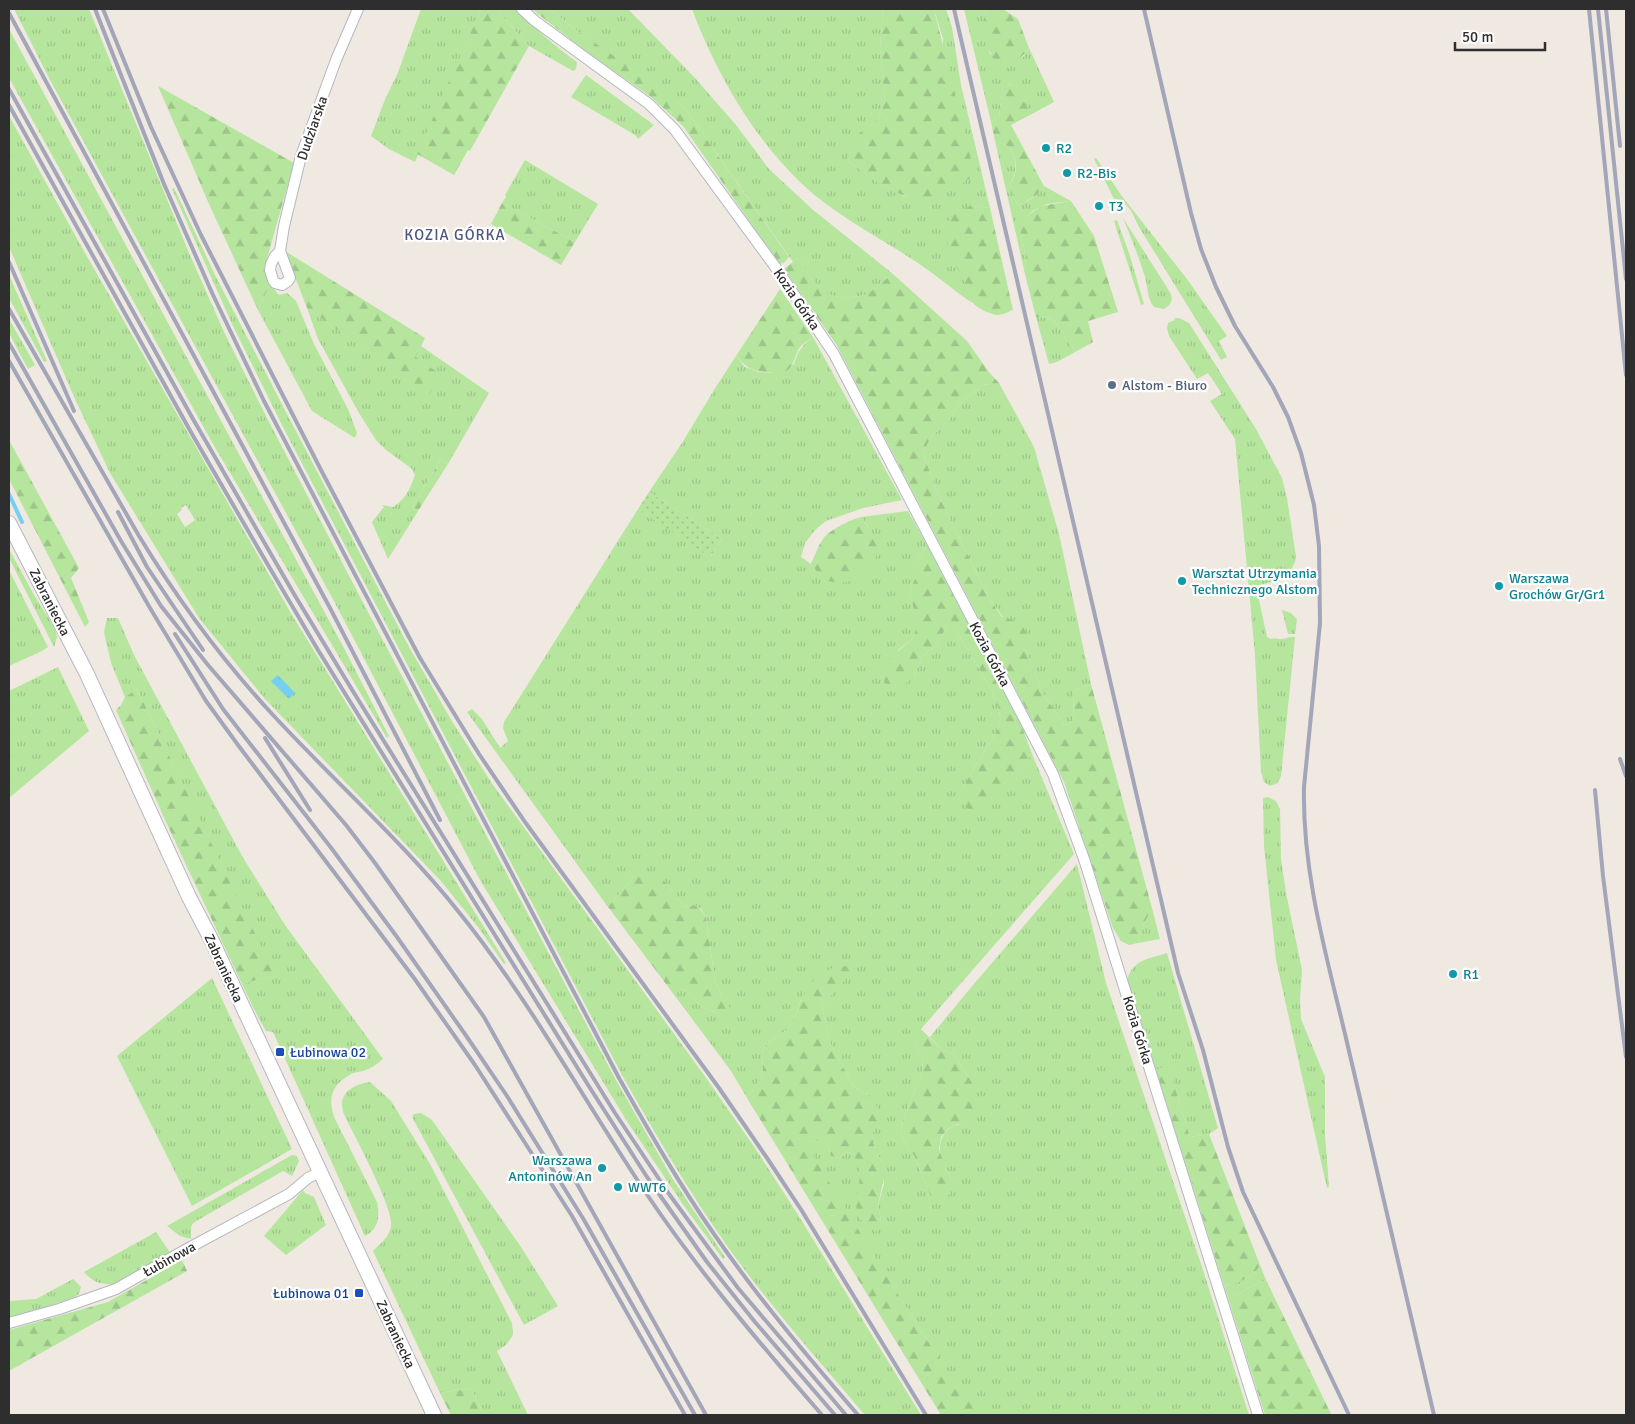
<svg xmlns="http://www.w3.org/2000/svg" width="1635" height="1424" font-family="Signika,sans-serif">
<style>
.grass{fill:url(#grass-tufts);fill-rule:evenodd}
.forest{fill:url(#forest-firs)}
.garden{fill:url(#garden-dots)}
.water{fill:url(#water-ripples)}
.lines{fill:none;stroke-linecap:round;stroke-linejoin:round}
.stream{stroke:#75cff0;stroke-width:4}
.street-casing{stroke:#b4b7c1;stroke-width:12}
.secondary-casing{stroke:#b4b7c1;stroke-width:16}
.street{stroke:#fff;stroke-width:10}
.secondary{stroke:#fff;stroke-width:14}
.rail{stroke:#a3a6b8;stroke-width:4}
.culture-dot{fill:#0f9aa8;stroke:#fff;stroke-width:2}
.service-dot{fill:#5c6f8a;stroke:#fff;stroke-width:2}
.transit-dot{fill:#1a4fb4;stroke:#fff;stroke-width:2}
.labels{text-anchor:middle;stroke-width:4.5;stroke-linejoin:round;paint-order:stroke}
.street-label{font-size:14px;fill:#2e2e2e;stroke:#fff}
.culture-label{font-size:14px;fill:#0d838f;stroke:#fff;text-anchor:start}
.service-label{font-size:14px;fill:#4e5e75;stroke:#fff;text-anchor:start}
.transit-label{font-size:14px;fill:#164399;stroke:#fff;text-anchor:start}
.neighbourhood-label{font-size:15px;letter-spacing:1px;fill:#4d5680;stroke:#fff}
</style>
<defs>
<pattern id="grass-tufts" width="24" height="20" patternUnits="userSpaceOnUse" patternTransform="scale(1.25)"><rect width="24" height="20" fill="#b6e59e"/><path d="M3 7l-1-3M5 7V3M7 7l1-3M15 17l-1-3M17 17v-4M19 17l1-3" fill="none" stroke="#9dc588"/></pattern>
<pattern id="forest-firs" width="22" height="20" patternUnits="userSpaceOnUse" patternTransform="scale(1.25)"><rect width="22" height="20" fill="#b6e59e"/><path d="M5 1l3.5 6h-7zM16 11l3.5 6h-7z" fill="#9dc588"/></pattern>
<pattern id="garden-dots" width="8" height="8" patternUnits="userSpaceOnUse" patternTransform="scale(1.25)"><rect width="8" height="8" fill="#b6e59e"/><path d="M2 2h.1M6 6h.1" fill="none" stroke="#9dc588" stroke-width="1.8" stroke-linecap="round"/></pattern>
<pattern id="water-ripples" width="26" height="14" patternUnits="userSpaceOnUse" patternTransform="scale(1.25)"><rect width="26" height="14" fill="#75cff0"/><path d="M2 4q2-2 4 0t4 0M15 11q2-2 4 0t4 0" fill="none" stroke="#66b2ce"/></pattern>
</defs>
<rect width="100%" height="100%" fill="#efe9e1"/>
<path class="grass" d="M14 9H89L189 253 225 334 267 418 369 614 617 1082 672 1178 725 1257 723 1259 684 1206 628 1123 480 880 335 603 49 78Z
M421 9H481L415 162 389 149 371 136 386 97 397 75Z
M496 9H516C535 29 555 46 577 62L576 69 573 71 529 46Z
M550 9H628L695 78 736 125 769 169 812 209 893 274C884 279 878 288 869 293 863 296 856 297 850 297 821 300 812 279 798 258L793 262 691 117 681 105 572 27Z
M692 9H883L880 48 885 102 878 119 854 138 848 161 882 185 903 196 929 198 943 39 934 9H946L952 27 961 85 990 208 973 206 966 285 972 303C955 291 938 277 921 265 881 238 837 217 802 184 752 136 716 73 692 9Z
M964 9H988C980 22 985 40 990 54L1010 63 1023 57 1029 48 1054 102 1030 115 1024 100 1010 84 1003 87 999 116 991 122Z
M9 29 345 650 389 736 387 738 213 444 9 78Z
M586 75 654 125 638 139 635 135 571 97Z
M9 116 85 253 292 615 482 924 506 963 504 964 478 927 440 880 265 699 199 618 110 473 75 399 9 247ZM186 505 195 520 185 527 177 514 182 510 181 508Z
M995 141C999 143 1004 144 1007 146 1018 154 1018 175 1009 184L1011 191 1018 206 1032 198 1044 186 1071 201 1047 204 1034 210 1026 217 1020 230 1026 257 1025 274Z
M1096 158 1121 195 1187 279 1227 336 1219 341 1227 357 1221 360 1139 227C1134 216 1128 200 1114 199L1094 159Z
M525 160 598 204 575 242 502 203 506 197 505 195Z
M174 188 216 277 287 414 409 647 453 723 493 785 704 1075 755 1148 800 1218 921 1415H865C819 1361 772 1308 730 1250 690 1194 656 1135 622 1075L284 429 232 324 172 189Z
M1123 218 1171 294C1173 301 1171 305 1164 309L1154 307C1147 299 1148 287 1145 277 1139 257 1131 238 1123 218Z
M1117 220 1130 256 1144 304 1141 305 1114 221Z
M9 275 47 361 44 362 9 298Z
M270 284 279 295 287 293 296 301 314 344 348 409 357 433 355 438 312 411 258 310Z
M307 308 429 394 416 357 421 346 489 393 448 464 441 459 412 507 418 511 388 559 372 522 384 507 382 505 393 507C406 499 410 489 415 475L411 468 386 450 376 440 359 413 318 339Z
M1036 317C1066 317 1057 336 1077 351L1057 362 1049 364Z
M1174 318H1179L1189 323 1256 429 1282 478 1287 498 1296 557 1295 562 1287 578 1256 586 1267 637 1271 639C1275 638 1277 639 1281 639 1287 639 1290 636 1295 637L1281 776 1278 783 1270 786 1264 782 1261 772 1255 655 1235 439 1210 401 1222 394 1208 373 1197 379 1169 336 1167 328 1168 323 1175 320Z
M9 319 35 365 28 369 9 333Z
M813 337 902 500 863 508 826 521 816 529 805 543 801 557 811 564 820 575 871 531 861 517 908 511 927 545 916 562V577L910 589V597L916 615V630L912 639 898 650 914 676 922 657 937 645 945 629 951 625 958 633C968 651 1000 698 1000 717 1001 721 999 725 998 729L963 787V799L972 817 1032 754 1074 854 921 1029 916 1045 922 1058 923 1070 901 1126 903 1140 915 1157 930 1195 953 1182C945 1168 933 1148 945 1133 951 1125 957 1124 966 1124L971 1081 953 1054 941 1049 930 1037 973 985 1077 864 1106 983 1203 1270 1249 1415H968L975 1412 920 1330 804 1143 819 1140H826L831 1156 839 1158 848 1152C850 1154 853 1155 855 1156 863 1164 860 1190 857 1200L881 1221 878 1205 884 1184 882 1162 875 1150 872 1136 876 1124 869 1095 854 1087 832 1047 828 1036 822 1006 854 968 801 999 795 1018 787 1030 766 1044 762 1054 763 1076 747 1098 731 1071 669 988H679L685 990 701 1006 716 1013 722 997 715 980 706 917 701 909 694 905 685 907 668 885 632 879 608 907 467 712 472 709 482 719 500 748 508 741 503 728 504 722 638 509 711 556 722 539 649 492 682 443 714 390 736 356 745 367 759 372 776 373 794 364C798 351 802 345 813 337Z
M999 383 1034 447 1059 534 1091 684 1074 691 1073 721 1064 725 1042 692 1025 647 989 598 936 490 923 453 931 437 949 420 960 403 982 385Z
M9 549 34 595 55 628 57 637 54 647 9 558Z
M9 570 48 647 42 651 9 666Z
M1282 610 1291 613 1297 619 1295 634H1288Z
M107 618H118L134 655 242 856 285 925 383 1059C378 1063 372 1068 366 1070 361 1072 355 1072 351 1074 331 1085 328 1098 334 1117L377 1202C380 1216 379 1229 365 1236L273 1032 266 1031 257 1015 242 984 274 975 137 689 125 697 111 663 104 632Z
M58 667 89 731 9 798V691Z
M1268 797 1276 801 1280 809 1281 859 1286 893 1302 970 1300 1001 1301 1019 1325 1077V1135L1329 1187 1327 1188 1276 960 1264 846 1263 798Z
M1152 908 1160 939 1138 943C1138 931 1147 920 1152 908Z
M1167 953 1218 1128 1209 1134 1190 1137 1168 1066 1156 1070 1127 980C1133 959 1149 959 1167 953Z
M212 978 292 1149 192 1206 117 1056Z
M370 1082 391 1101 430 1164 512 1323 513 1335 506 1345 497 1351 528 1415H484L471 1388 440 1393 373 1251C380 1244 389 1237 391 1227 395 1209 352 1132 343 1112 338 1092 353 1085 370 1082Z
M421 1113 432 1120 521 1247 558 1306 524 1325 412 1117 414 1114Z
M292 1155 297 1156 299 1161 292 1176 283 1171 193 1223 191 1227V1239L180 1236 167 1226Z
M303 1190 305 1193 314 1197 326 1225 286 1255 264 1236Z
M156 1232 171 1254 114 1284C102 1285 92 1282 84 1272Z
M1260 1265 1266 1280 1248 1288 1240 1294 1228 1298 1224 1285C1237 1284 1254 1278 1260 1265Z
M73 1279 81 1287 79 1294 75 1297 18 1317 9 1319V1301L36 1299Z"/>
<path class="forest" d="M481 9H496L529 46 470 151 468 150 454 175 417 154Z
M533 9H550L572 27 653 83 681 105 691 117 789 257 785 262 780 264 778 262 683 126 651 97 588 53 538 14Z
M883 9H934L975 176C963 182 940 196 928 198 898 202 871 177 848 161L849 151 854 137 878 119 885 102 880 48Z
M988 9H1003L1018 19 1029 48C1001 90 971 36 988 9Z
M1007 83C1017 87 1028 104 1030 115L1011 125 1044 186 1036 195 1018 206 1011 191 1009 184C1019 175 1018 154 1007 146 1004 144 999 143 995 141L991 122 999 116 1003 87Z
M158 86 294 163 264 269 270 284 258 310 209 204Z
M1071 201 1094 236 1118 312 1088 321 1093 342 1077 351C1057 336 1066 317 1036 317L1025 274 1026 257 1020 230 1022 222 1026 217 1041 206Z
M502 203 575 242 561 265 491 224Z
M973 206 990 208 1013 310C1009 311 1003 315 998 315 992 315 979 309 974 304 969 300 968 289 965 283 952 257 926 215 973 206Z
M285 251 425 338 416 357 441 375 429 395 307 308Z
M798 258C812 278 821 300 850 297 856 297 863 296 868 293 878 288 884 279 893 274L967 341 989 372 999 383 982 385 960 403 949 420 931 437 923 453 936 490 989 598 1002 617 1021 622 1030 643 1025 647 1042 692 1064 725 1073 721 1074 691 1091 684 1152 908C1147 920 1138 931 1138 943L1129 945 1121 941 1113 928 1064 782 836 344 784 269Z
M780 289 813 337C808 340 804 343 800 347 794 356 794 370 782 373 777 374 771 372 766 372 751 371 746 367 736 356Z
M9 440 79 568 71 578 89 622 85 627 9 479Z
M441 459 448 464 418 511 412 507Z
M861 517C866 525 876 535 878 544 881 559 861 578 848 582 843 583 832 582 828 581 821 578 816 570 811 564 815 555 818 546 823 539 829 530 850 520 861 517Z
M927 545 1021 724 1032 754 972 818 963 799V787L998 729C999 725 1001 721 1000 717 1000 698 968 651 958 633L951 626 945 629 937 645 922 657 914 676 909 681 902 686 892 688 884 683 885 672 889 659 912 639 916 630V615L910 597V589L916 577V562Z
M137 689 275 975 242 984 166 822 116 710 121 705 125 697Z
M653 871 668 885 685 907 694 905 700 909 706 917 715 980 722 997 731 1009 729 1013 723 1016 701 1006 685 990 679 988H669L608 907 632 879Z
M839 965 855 968 822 1006 828 1036 832 1047 854 1087 869 1095 876 1104 880 1116 872 1136 875 1150 882 1162 885 1173 878 1205 881 1221 876 1232C869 1227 859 1221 857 1212 853 1191 871 1166 848 1152L839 1158 831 1156 826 1140H819L805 1143 920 1330 976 1412 968 1415H941L747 1098 763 1076 762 1054 766 1044 787 1030 795 1018 801 999 811 983 821 973Z
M921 1029 941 1049 953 1054 971 1081 976 1094 977 1107 974 1117 966 1124H957L949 1128 941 1137 939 1149 946 1170 953 1182 950 1194 939 1202 930 1195 915 1157 903 1140 901 1126 923 1070 922 1058 916 1045V1040Z
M1168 1065 1190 1137 1209 1134 1260 1265C1254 1278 1237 1284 1224 1285L1156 1070Z
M182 1260 187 1271 9 1371V1330L108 1302Z
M1266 1280 1331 1414 1332 1415H1265L1228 1298 1240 1294 1248 1288Z
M471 1388 484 1415H451L440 1393Z"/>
<path class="garden" d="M649 492 722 539 710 557 638 509Z"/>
<path class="water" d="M278 675 295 693 289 699 271 681Z"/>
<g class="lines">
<path class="stream" d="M9 494 22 522"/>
<g class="street-casing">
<path id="street" d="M522 9 535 21 649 104 675 130 779 272 834 354 1053 774 1084 859 1258 1415
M280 251 290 278 288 281 282 285 275 283 273 280 270 270 271 264 275 256 280 251 284 226 301 156 336 60 358 9
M9 1323 59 1309 116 1289 185 1250 289 1194 308 1178 320 1172"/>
</g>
<g class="secondary-casing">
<path id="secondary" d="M9 523 87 674 189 897 212 941 434 1415"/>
</g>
<use href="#street" class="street"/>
<use href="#secondary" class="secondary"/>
<path class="rail" d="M95 9 164 184 213 295 264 401 619 1078C649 1131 679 1184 714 1234 758 1298 808 1357 858 1415
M103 9 151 127 201 235 321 470 420 658 479 754 525 822 719 1088 767 1158 802 1211 926 1415
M954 9 1178 973 1203 1050 1228 1147 1243 1192 1349 1415
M1144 9 1191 213 1201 249 1216 287 1235 326 1273 387 1288 417 1301 453 1314 505 1319 546 1320 623 1304 787C1302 877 1329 964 1349 1051 1377 1172 1406 1294 1434 1415
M1589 9 1626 375
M1598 9 1626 279
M1606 9 1620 146
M9 13 330 608 440 820
M9 89 193 419 294 594 354 693 615 1113 669 1194 738 1288 846 1415
M9 105 192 434 261 553 318 650 590 1088 647 1177 707 1262 755 1322 835 1415
M9 262 74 411
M9 309 139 536C178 600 222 660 273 715 334 781 402 841 458 911 530 1000 584 1101 648 1196 700 1273 761 1345 822 1415
M9 343 121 541 161 606 208 665 346 825 375 863 484 1017 706 1415
M9 361 150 608 206 701 238 745 414 978 475 1065 572 1216 685 1415
M118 512 147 567 203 650
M175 634 223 709 332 849 397 937 467 1037 507 1096 584 1220 695 1415
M265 738 310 810
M1620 759 1626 776
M1595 790 1603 876 1626 1057"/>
</g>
<g class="culture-dot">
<circle cx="1046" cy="148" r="5"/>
<circle cx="1067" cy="173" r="5"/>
<circle cx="1099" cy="206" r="5"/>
<circle cx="1182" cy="581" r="5"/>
<circle cx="1499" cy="586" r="5"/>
<circle cx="1453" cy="974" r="5"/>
<circle cx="602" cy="1168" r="5"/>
<circle cx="618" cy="1187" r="5"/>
</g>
<circle class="service-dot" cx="1112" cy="385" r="5"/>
<g class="transit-dot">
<rect x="275" y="1047" width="10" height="10" rx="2.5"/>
<rect x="354" y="1288" width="10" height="10" rx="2.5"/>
</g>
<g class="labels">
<g class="street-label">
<text transform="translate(312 128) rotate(-71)" y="5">Dudziarska</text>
<text transform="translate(797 299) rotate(56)" y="5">Kozia Górka</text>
<text transform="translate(50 602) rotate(63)" y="5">Zabraniecka</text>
<text transform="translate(990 654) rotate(62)" y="5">Kozia Górka</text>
<text transform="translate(224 968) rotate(65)" y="5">Zabraniecka</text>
<text transform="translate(1138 1030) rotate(73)" y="5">Kozia Górka</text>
<text transform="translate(169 1259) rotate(-29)" y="5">Łubinowa</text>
<text transform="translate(396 1334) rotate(65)" y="5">Zabraniecka</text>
</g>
<g class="culture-label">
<text x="1056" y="153">R2</text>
<text x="1077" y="178">R2-Bis</text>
<text x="1109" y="211">T3</text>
<text x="1192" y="578">Warsztat Utrzymania<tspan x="1192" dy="16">Technicznego Alstom</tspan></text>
<text x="1509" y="583">Warszawa<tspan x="1509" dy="16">Grochów Gr/Gr1</tspan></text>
<text x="1463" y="979">R1</text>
<text x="592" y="1165" text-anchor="end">Warszawa<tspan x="592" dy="16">Antoninów An</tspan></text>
<text x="628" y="1192">WWT6</text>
</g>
<g class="service-label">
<text x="1122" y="390">Alstom - Biuro</text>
</g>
<g class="transit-label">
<text x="290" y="1057">Łubinowa 02</text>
<text x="349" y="1298" text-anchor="end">Łubinowa 01</text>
</g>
<g class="neighbourhood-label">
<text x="455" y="240">KOZIA GÓRKA</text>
</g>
</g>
<rect width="1635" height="1424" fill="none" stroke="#2e2e2e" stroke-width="20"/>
<path d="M1455 42v8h90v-8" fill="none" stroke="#2e2e2e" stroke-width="2.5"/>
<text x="1462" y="42" font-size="15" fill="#2e2e2e" stroke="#ffffff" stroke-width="4" paint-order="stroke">50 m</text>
</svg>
